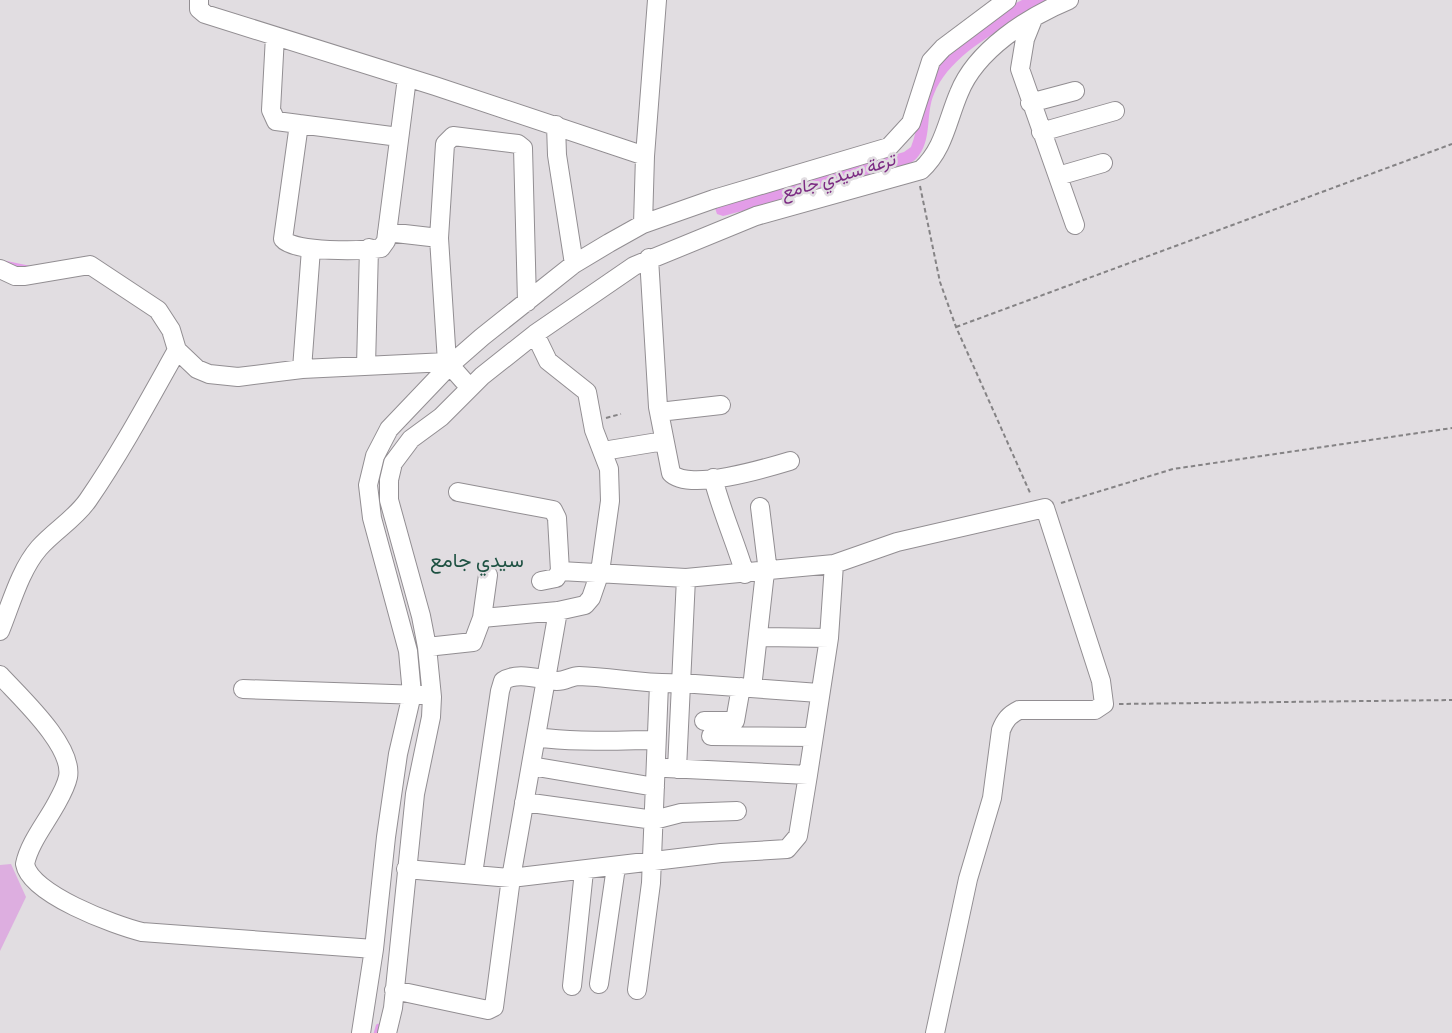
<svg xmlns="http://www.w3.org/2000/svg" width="1452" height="1033" font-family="'Fira Sans Condensed',Vazirmatn,sans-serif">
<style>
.green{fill:#ddaee0}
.water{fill:#e39de8}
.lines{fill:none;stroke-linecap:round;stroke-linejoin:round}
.stream{stroke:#e39de8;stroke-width:4.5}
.minor-casing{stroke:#928e92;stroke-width:20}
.path{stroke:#858385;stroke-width:2;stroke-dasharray:4.5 3;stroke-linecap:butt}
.minor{stroke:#fff;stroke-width:18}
.labels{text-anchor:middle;stroke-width:5;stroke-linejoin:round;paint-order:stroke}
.water-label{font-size:18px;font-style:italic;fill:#7c2b83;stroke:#e1dde1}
.quarter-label{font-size:20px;fill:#1f5243;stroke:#e1dde1}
</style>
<rect width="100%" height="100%" fill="#e1dde1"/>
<path class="green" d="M11 864 26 897 0 951V865Z"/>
<path class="water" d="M1022 0H1055C1016 21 951 50 934 94 925 114 933 141 916 159 902 174 753 208 723 216L717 214 715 208 904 152 911 147C919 127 919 104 926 84 937 51 991 15 1022 0Z"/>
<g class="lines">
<path class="stream" d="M5 263 29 268
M376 1033 378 1026"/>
<g class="minor-casing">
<path id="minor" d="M199 0V9L205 14 435 86 645 156
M1033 19 1025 39 1020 69 1075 225
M275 36 271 110 276 121 399 137
M1030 103 1075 91
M299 124 283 239C294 253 363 251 381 248L386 241 407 78
M556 125 557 155 574 264
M1041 132 1115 111
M1058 176 1103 163
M643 224 645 156 657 0
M387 232 439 238
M649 258 658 407 671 473C688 492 767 468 790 461
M0 269 15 276H25L90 265 158 310 171 330 177 350 197 369 209 374 238 377 302 369 447 362
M366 366 369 248
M302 369 311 249
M470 388 447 362 439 238 445 144 453 136 518 144 523 148 527 302
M659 412 721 405
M603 451 664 441
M713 478C721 510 735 541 745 574
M458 492 553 510 557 518 560 571
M760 507 768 572
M541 581 556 578 560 571 686 578 834 564 897 542 1045 508 1101 681 1104 704 1095 710H1019C1009 715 1005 720 1001 730L992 798 968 879 935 1033
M482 618 488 575
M0 631C11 604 20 570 39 548 55 530 75 519 88 500 121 452 149 400 177 350
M758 637 829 638
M427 647 473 642 482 618 558 611 585 605 591 598 600 572 610 501 609 469 594 430 587 392 548 361 535 334
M0 675C19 696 74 746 68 777 66 787 60 797 55 806 45 824 29 844 25 864 30 894 114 925 142 932L374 949
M752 688 765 572
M243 689 421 695
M704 721H735L741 687
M711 736 813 737
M536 737C578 743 615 740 656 740
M531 766 655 787
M666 768 808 775
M677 769 686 578
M524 802 654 820 681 813 737 811
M406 869 511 878 721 853 787 849 798 836 808 775 829 638 834 564
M473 874 500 691 503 681C517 671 541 680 557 681 566 681 571 676 579 676 614 677 647 685 681 683L819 693
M599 984 616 867
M572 986 584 871
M394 990 488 1010 494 1007 511 878 558 611
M637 990 651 883 659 684
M361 1033 374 949 386 837 398 754 412 694 408 651 372 518 368 485 375 456 389 429 450 365 482 337 574 264 609 243 643 224 714 199 889 147 911 123 931 61 943 48 1007 0
M387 1033 393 1008 415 794 431 717 432 697 427 647 421 616 389 500V480L393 463 411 439 441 417 482 376 535 334 634 266 756 216 921 170C944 149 947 121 959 93 976 50 1028 17 1069 0"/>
</g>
<path class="path" d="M920 186 940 282 956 327 1031 495
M956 327 1452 144
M606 418 621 414
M1061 503 1173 469 1452 428
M1119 704 1452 700"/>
<use href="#minor" class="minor"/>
</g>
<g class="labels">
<g class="water-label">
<text transform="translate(838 176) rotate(-17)" y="6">ترعة سيدي جامع</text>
</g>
<g class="quarter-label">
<text x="477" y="567">سيدي جامع</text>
</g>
</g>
</svg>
